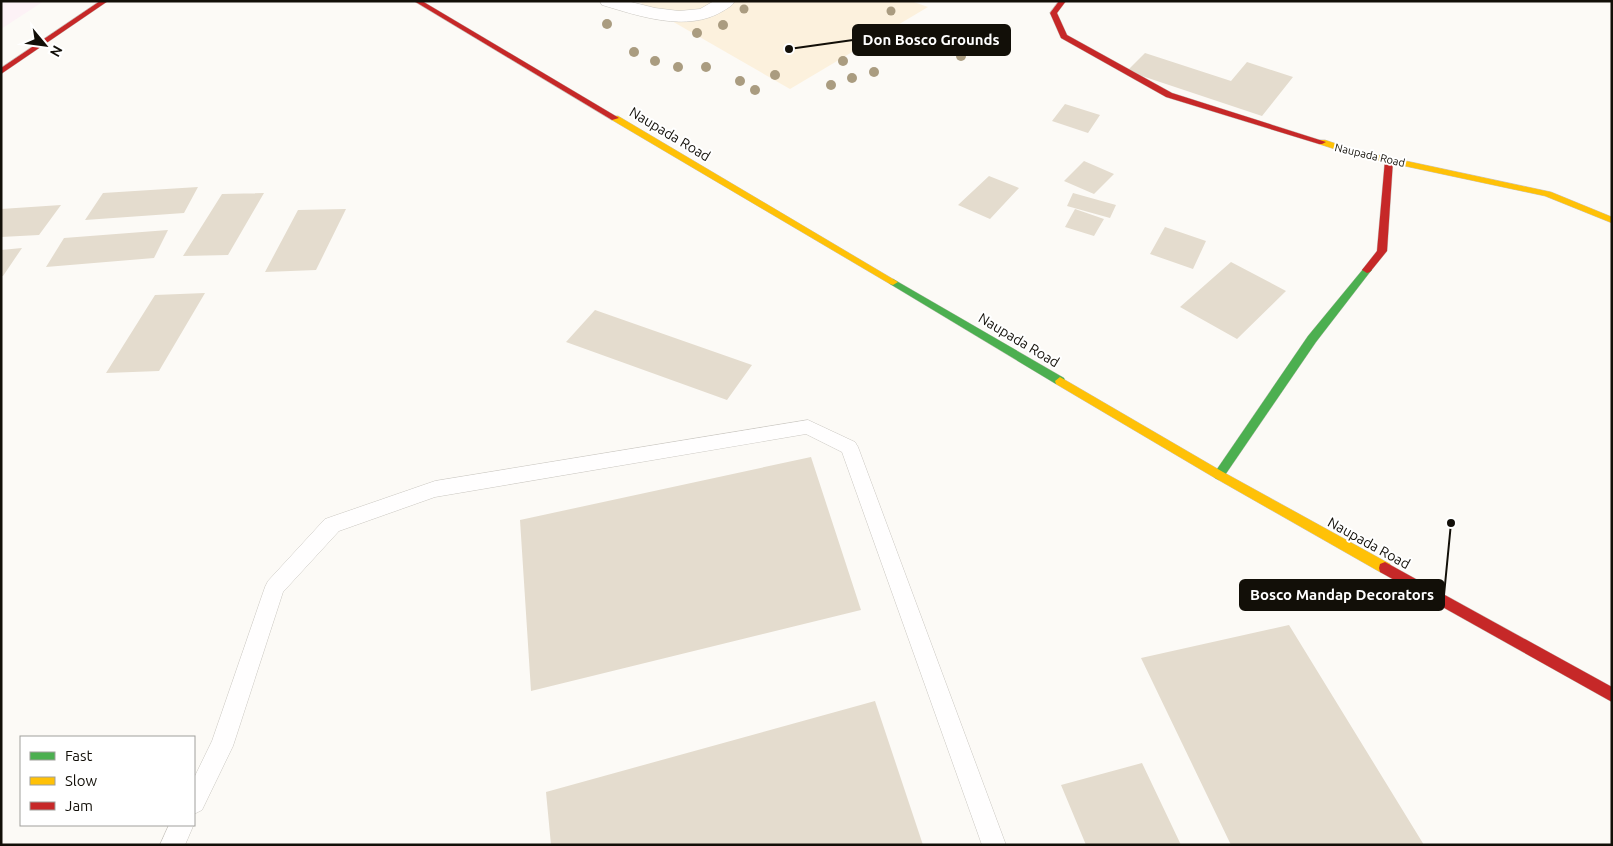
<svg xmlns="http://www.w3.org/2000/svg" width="1613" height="846" font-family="Ubuntu,sans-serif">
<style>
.industrial{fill:#fdf2f6}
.green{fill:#fcf1dd}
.building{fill:#e4dcce}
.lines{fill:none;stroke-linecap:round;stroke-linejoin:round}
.lane-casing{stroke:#cac7c1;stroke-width:1}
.street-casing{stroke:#cac7c1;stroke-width:1}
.fast-casing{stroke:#cac7c1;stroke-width:1}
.slow-casing{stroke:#cac7c1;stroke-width:1}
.jam-casing{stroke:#cac7c1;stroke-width:1}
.lane{fill:#fffefe;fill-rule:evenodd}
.street{fill:#fffefe;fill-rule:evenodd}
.fast{fill:#4caf50;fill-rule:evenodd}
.slow{fill:#ffc107;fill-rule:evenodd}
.jam{fill:#c62828;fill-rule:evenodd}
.tree{fill:#aa9c80}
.labels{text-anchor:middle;stroke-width:4;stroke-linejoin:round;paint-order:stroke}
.far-street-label{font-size:11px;fill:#120f08;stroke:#fff}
.street-label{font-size:14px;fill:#120f08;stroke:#fff}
.leader{fill:none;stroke:#120f08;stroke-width:2}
.callout-dot{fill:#120f08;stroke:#fff;stroke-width:2}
.callout{fill:#120f08;stroke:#120f08;stroke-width:2}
.callout-label{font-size:15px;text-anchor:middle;font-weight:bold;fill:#fff}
</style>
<rect width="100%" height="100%" fill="#fcfaf6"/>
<path class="industrial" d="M1 1H44L1 29Z"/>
<path class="green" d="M637 1H911L928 7 790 89Z"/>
<path class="building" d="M1145 53 1231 81 1247 62 1293 77 1262 116 1127 71Z
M1065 104 1100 115 1088 133 1052 121Z
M1084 161 1114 174 1094 194 1064 181Z
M989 176 1019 188 990 219 958 205Z
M198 187 184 213 85 220 103 193Z
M264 193 228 255 183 256 222 194Z
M1073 193 1116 205 1110 218 1067 206Z
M61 205 39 235 1 237V209Z
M346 209 316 270 265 272 298 210Z
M1075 209 1104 219 1094 236 1065 227Z
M1165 227 1206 241 1193 269 1150 254Z
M168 230 154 258 46 267 64 238Z
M22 248 3 276H1V250Z
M1231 262 1286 291 1237 339 1180 307Z
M205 293 159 371 106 373 155 295Z
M595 310 752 365 727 400 566 342Z
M811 457 861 610 531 691 520 520Z
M1289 625 1424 845H1231L1141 658Z
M875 701 923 845H551L546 792Z
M1142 763 1181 845H1086L1061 785Z"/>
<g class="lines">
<g class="lane-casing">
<path id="lane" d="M808 420 855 442 858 447 1006 845H982L842 452 806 434 435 497 339 531 283 592 233 746 202 810 194 814V778L212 741 265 587 268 581 325 519 435 481Z
M169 825 194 824 185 845H160Z"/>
</g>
<g class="street-casing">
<path id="street" d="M600 1H627L655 8 679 11 700 9 714 1H735C732 6 728 8 723 11 687 33 639 16 602 5Z"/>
</g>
<g class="fast-casing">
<path id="fast" d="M1367 267 1372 270 1370 272 1316 342 1223 478 1219 480 1215 478 1213 475 1215 472 1308 336 1364 268Z
M893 279 1064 378 1065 381 1064 384H1056L890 284 888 282 890 280Z"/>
</g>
<g class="slow-casing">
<path id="slow" d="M612 116H618L898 282 893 285 890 284 612 120Z
M1319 140H1325L1355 150 1551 192 1612 217V223L1545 196 1353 155 1319 144Z
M1060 377 1223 472 1390 564 1391 568 1390 572 1385 574 1380 572 1215 478 1056 384 1055 381Z"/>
</g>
<g class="jam-casing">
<path id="jam" d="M100 1H108L1 74V68Z
M414 1H422L619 118 612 120Z
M1059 1H1066L1057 13 1067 35 1172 93 1326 142 1322 144H1319L1166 97 1061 38 1050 13Z
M1389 157 1393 160 1387 251 1370 272 1367 273 1362 270 1377 251 1385 160Z
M1385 562 1612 687V702L1380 572 1379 568 1380 564Z"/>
</g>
<use href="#lane" class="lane"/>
<use href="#street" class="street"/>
<use href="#fast" class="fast"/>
<use href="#slow" class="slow"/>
<use href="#jam" class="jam"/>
</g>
<g class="tree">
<circle cx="744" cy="9" r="4.5"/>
<circle cx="891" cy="11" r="4.5"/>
<circle cx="607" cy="24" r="5"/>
<circle cx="723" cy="25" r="5"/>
<circle cx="697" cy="33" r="5"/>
<circle cx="634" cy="52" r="5"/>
<circle cx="961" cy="56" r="5"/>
<circle cx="655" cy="61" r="5"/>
<circle cx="843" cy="61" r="5"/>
<circle cx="678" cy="67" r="5"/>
<circle cx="706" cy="67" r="5"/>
<circle cx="874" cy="72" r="5"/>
<circle cx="775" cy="75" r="5"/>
<circle cx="852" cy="78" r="5"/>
<circle cx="740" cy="81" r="5"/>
<circle cx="831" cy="85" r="5"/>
<circle cx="755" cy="90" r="5"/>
</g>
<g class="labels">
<g class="far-street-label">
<text transform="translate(1370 155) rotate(13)" y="4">Naupada Road</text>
</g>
<g class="street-label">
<text transform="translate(670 134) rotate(31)" y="5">Naupada Road</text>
<text transform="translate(1019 340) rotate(31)" y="5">Naupada Road</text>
<text transform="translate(1369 543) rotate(29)" y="5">Naupada Road</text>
</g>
</g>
<path class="leader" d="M789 49L853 40M1451 523L1444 595"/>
<g class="callout-dot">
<circle cx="789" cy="49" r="5"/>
<circle cx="1451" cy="523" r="5"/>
</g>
<g class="callout">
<rect x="853" y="25" width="157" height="30" rx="5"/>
<rect x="1240" y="580" width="204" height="30" rx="5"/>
</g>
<g class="callout-label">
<text x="931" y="45">Don Bosco Grounds</text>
<text x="1342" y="600">Bosco Mandap Decorators</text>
</g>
<rect width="1613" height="846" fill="none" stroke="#120f08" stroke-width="5"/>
<rect x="20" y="736" width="175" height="90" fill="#ffffff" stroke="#a09f9c"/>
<rect x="30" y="752" width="25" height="8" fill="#4caf50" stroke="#a09f9c"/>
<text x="65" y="761" font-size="15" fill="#120f08">Fast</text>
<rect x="30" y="777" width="25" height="8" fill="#ffc107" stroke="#a09f9c"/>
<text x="65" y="786" font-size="15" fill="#120f08">Slow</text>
<rect x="30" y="802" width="25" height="8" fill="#c62828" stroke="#a09f9c"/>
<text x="65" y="811" font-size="15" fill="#120f08">Jam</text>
<g transform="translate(45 45) rotate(119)" stroke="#ffffff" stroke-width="4" paint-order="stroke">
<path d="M0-4L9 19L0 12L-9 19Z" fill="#120f08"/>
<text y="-8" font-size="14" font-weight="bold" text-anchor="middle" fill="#120f08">N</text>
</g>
</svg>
